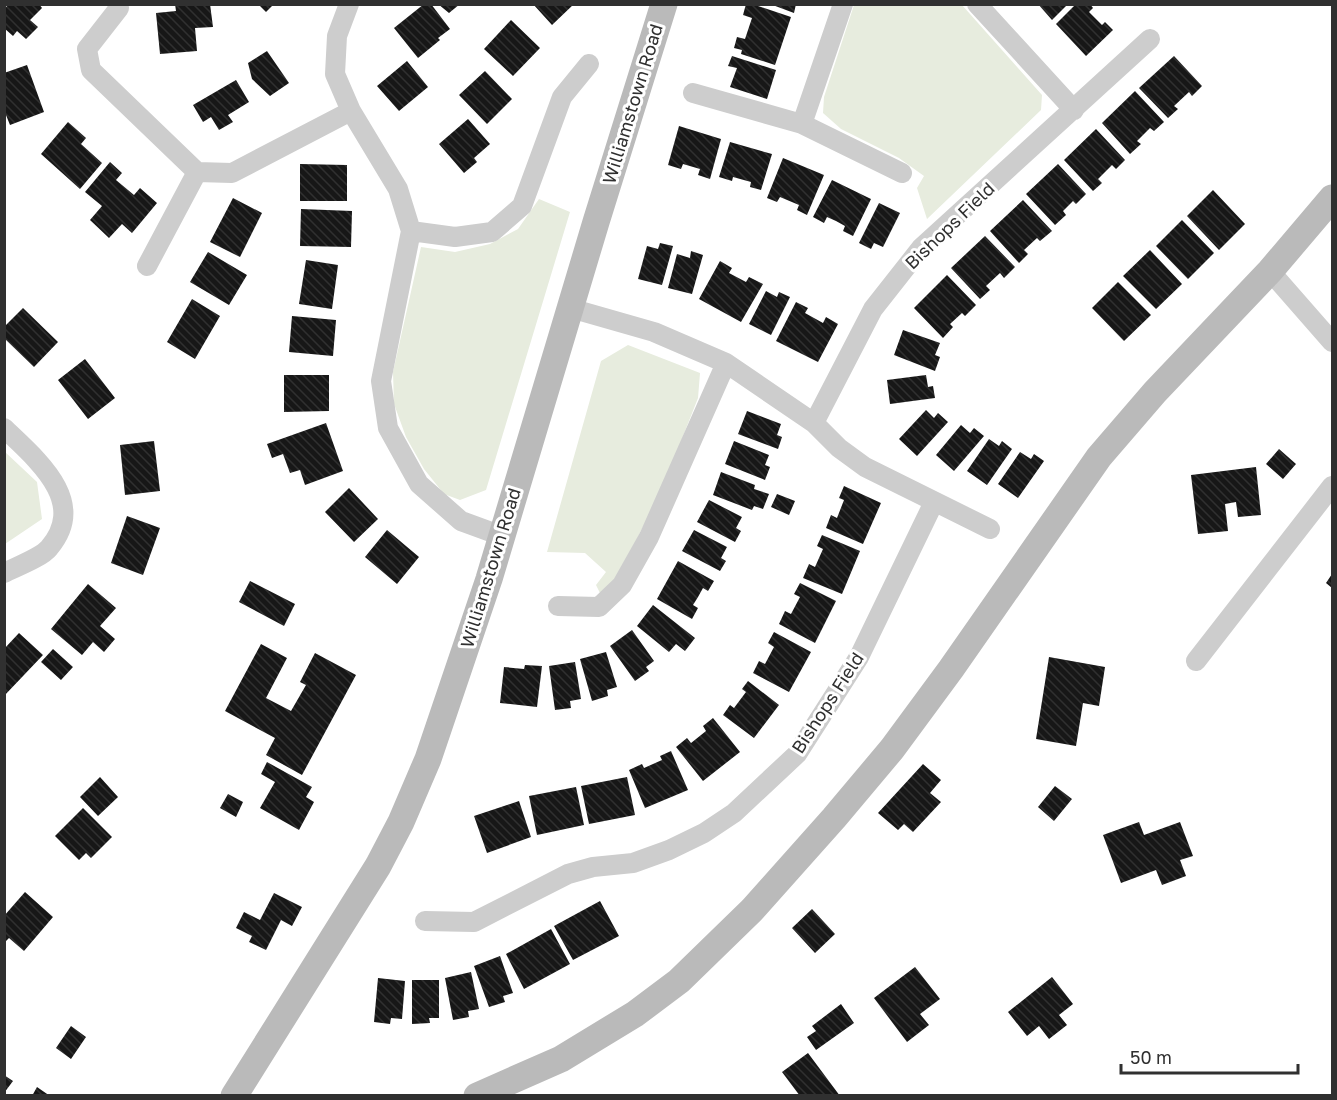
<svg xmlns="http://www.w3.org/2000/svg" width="1337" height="1100" font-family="'Golos Text',sans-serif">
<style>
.green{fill:#e7ecde}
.building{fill:url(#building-back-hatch)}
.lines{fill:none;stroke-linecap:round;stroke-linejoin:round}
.street{stroke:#cdcdcd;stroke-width:20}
.secondary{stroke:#bababa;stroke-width:27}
.labels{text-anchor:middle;stroke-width:6;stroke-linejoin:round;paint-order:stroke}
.street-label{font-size:18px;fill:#303030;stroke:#fff}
</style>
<defs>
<pattern id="building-back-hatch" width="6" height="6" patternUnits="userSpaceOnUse" patternTransform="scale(1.5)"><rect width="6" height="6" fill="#171717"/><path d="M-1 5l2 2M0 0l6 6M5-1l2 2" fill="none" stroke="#303030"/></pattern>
</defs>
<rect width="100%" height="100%" fill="#fff"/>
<path class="green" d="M854 5H962L1042 95 1041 110 927 219 917 188 924 176 899 158 841 129 823 113 824 97Z
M539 199 570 212 486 490 460 500 444 494 424 469 406 437 394 404 393 372 421 247 455 252 490 244 518 229Z
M628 345 700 373 698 398 663 487 619 575 601 595 596 585 606 572 585 553 547 552 601 361Z
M4 451 37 482 42 519 5 544Z"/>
<path class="building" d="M9 4H39L42 8 30 20 38 27 26 39 17 31 13 36 4 28V9Z
M175 4H210L213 27 195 28 197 51 160 54 156 13 176 11Z
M258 4H274L266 12Z
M424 4H431L450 29 438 38 440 40 418 58 394 28Z
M438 4H460L449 13Z
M533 4H574L552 25Z
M746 4H752L791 17 775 65 741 54 742 50 734 48 737 37 745 39 752 18 743 15Z
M770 4H796L794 13Z
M1038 4H1068L1052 20Z
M1076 4H1090L1093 8 1089 12 1102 25 1105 22 1113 30 1086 56 1056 24Z
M511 20 540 48 513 76 484 49Z
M267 51 289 83 270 96 252 79 248 63Z
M732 56 776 70 767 99 730 87 737 68 728 66Z
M1174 56 1202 86 1192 96 1189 92 1174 106 1178 109 1168 118 1139 88Z
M407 61 428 87 399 111 377 86Z
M27 65 44 112 10 125 4 110V73Z
M485 71 512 99 487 124 459 95Z
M236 80 249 102 228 115 233 122 219 130 211 117 203 122 193 105Z
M1135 91 1164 122 1154 131 1150 128 1137 141 1141 144 1130 154 1102 123Z
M468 119 490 144 474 158 477 162 464 173 439 144Z
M68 122 86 138 81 144 102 163 80 189 41 154Z
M679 126 721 139 710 179 698 175 700 169 683 164 681 169 668 165Z
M1096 129 1125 160 1116 169 1112 165 1098 179 1102 183 1093 191 1064 160Z
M730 142 772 154 761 190 750 187 751 182 733 177 732 181 719 177Z
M783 158 824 175 807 215 797 210 799 205 780 197 777 202 767 198Z
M110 162 122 173 116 180 134 195 140 188 157 203 132 233 122 224 109 238 90 220 102 206 85 192Z
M300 164 347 165V201H300Z
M1058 164 1086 194 1076 204 1073 201 1063 211 1066 215 1055 225 1026 194Z
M832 180 871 199 853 236 843 231 845 226 836 221 827 217 824 223 813 217Z
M1213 190 1245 224 1219 250 1187 216Z
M233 198 262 213 240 257 210 242Z
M1023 200 1052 231 1040 241 1037 238 1024 250 1028 254 1019 263 990 231Z
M879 203 900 213 883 247 874 243 871 249 859 243Z
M301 209 352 211 351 247 300 246Z
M1182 220 1214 253 1188 279 1156 246Z
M985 236 1015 267 1004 278 1000 273 986 286 990 290 980 299 951 268Z
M660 243 673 246 662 285 638 279 647 246 658 249Z
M1150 250 1182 284 1156 309 1123 276Z
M691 251 703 255 692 294 668 288 677 254 690 258Z
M208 252 247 275 229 305 190 282Z
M306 260 338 265 332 309 299 304Z
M720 261 732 268 729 273 746 282 749 277 763 284 741 322 699 299Z
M947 275 976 305 965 316 962 313 950 324 953 327 943 338 914 308Z
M1118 282 1151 315 1124 341 1092 308Z
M766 291 777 297 779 292 790 297 771 335 749 324Z
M192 299 220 316 195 359 167 342Z
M796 302 808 308 805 313 823 323 826 317 838 324 818 362 776 341Z
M23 308 58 342 34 367 4 338V327Z
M292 316 336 320 333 356 289 352Z
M903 330 940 343 935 355 940 357 935 371 894 355Z
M85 359 115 398 88 419 58 380Z
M284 375H329V411L284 412Z
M926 375 928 387 933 386 935 398 890 404 887 380Z
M926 410 934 418 938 413 948 422 917 456 899 439Z
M747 411 781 424 777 435 782 437 778 449 738 434Z
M326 423 343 471 305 485 300 470 290 473 283 454 272 458 267 444Z
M961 425 970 433 974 428 984 436 954 471 936 455Z
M989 439 999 446 1002 441 1012 449 987 485 967 471Z
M154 441 160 491 125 495 120 445Z
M734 441 769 455 765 465 770 467 765 480 725 464Z
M1279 449 1296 464 1283 479 1266 464Z
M1020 452 1031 459 1034 454 1044 461 1018 498 998 484Z
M1256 467 1261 515 1238 517 1236 502 1225 504 1228 531 1198 534 1191 475Z
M721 472 755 485 754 489 769 494 763 509 754 506 752 510 713 495Z
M844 486 881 503 863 544 826 528 831 515 837 518 844 500 839 498Z
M349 488 378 519 354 542 325 512Z
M777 494 795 501 789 515 771 507Z
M709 500 742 517 736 528 741 531 735 542 697 522Z
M127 516 160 528 143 575 111 563Z
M387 530 419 557 397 584 365 557Z
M694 530 727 547 721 558 726 561 720 571 682 551Z
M822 535 860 551 842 594 803 578 809 564 815 567 823 549 817 546Z
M678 561 714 581 708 591 703 588 698 597 693 605 698 608 692 619 657 599Z
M1332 574V588L1326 583Z
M250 581 295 604 284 626 239 602Z
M800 583 836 601 815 643 779 624 785 611 791 614 800 597 794 594Z
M88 584 116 608 100 626 115 639 104 652 93 642 82 655 51 629Z
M653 605 695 638 685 651 676 644 669 652 637 626Z
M632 630 654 661 646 667 649 671 635 681 610 646Z
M774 632 811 652 789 692 753 673 759 661 765 664 774 647 768 643Z
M19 633 43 655 4 696V649Z
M261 644 287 658 266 698 291 711 306 685 300 682 315 653 356 675 302 775 266 755 275 738 225 711Z
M53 649 73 667 61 680 41 662Z
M606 652 617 687 607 690 608 696 592 701 580 659Z
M1049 657 1105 667 1099 706 1083 703 1076 746 1036 739Z
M575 662 581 699 570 701 571 708 555 710 549 666Z
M525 665 542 666 537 707 500 703 504 667 524 669Z
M748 681 779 705 754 738 723 715 730 705 734 708 746 692 742 689Z
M713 718 740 752 703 781 676 747 687 738 691 743 706 731 703 726Z
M671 751 688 790 645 808 629 770 642 764 644 768 662 760 660 756Z
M267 762 312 787 306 797 314 802 299 830 260 808 275 782 261 774Z
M923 764 941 780 930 793 941 802 913 832 904 824 898 830 878 813Z
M100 777 118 797 98 816 80 797Z
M627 777 635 815 589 824 581 786Z
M1055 786 1072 799 1054 821 1038 807Z
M576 787 584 825 537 835 529 796Z
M228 794 243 802 236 817 220 808Z
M519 801 531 837 487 853 474 816Z
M83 808 112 837 91 858 86 853 79 860 55 836Z
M1139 822 1144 835 1180 822 1193 856 1180 860 1186 876 1162 885 1156 870 1121 883 1103 835Z
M25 892 53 917 24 951 9 938 4 943V916Z
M274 893 302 907 292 926 281 920 266 950 249 942 252 936 236 928 244 912 260 920Z
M600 901 619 936 573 960 554 926Z
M812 909 835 934 815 953 792 928Z
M551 929 570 964 524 989 506 954Z
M500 956 513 993 503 996 505 1002 489 1007 474 966Z
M915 967 940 999 920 1014 929 1025 907 1042 874 998Z
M471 972 479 1009 468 1011 469 1017 453 1020 445 978Z
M1052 977 1073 1004 1059 1015 1067 1025 1049 1039 1039 1026 1027 1036 1008 1012Z
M378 978 405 981 402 1019 391 1018 390 1024 374 1022Z
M412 980H439V1018H429L430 1023 412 1024Z
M841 1004 854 1023 816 1050 807 1037 816 1031 812 1026Z
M71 1026 86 1037 71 1059 56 1048Z
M808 1053 840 1096H800L782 1072Z
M4 1075 13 1081 4 1093Z
M37 1087 50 1096H32Z"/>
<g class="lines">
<path class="street" d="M349 4 337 36 335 74 351 111
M977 4 1074 110
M119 8 87 49 91 70 197 172 232 173 351 111 398 189 411 231 381 381 388 428 419 484 461 521 502 536
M693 93 802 124 902 173
M802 124 843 4
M411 231 455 237 492 232 522 206 562 97 589 64
M147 266 197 172
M1270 271 1332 342
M570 308 654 332 726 363 814 423 839 448 865 467 990 529
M814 423 873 309 921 248 1150 39
M4 428C36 459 89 501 49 548 42 557 16 567 4 573
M558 606 599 607 622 585 649 537 726 363
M1196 661 1332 486
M425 921 474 922 568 874 593 867 633 863 669 850 704 833 734 813 797 754 859 657 934 502"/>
<path class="secondary" d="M234 1096 378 866 401 822 428 759 489 579 596 222 664 4
M477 1096 561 1059 635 1014 679 981 752 910 834 818 892 749 951 669 1099 457 1155 392 1270 271 1332 198"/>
</g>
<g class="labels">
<g class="street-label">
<text transform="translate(633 104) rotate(-73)" y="6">Williamstown Road</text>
<text transform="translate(950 226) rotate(-44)" y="6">Bishops Field</text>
<text transform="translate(491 568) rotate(-73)" y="6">Williamstown Road</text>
<text transform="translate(828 703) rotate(-57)" y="6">Bishops Field</text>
</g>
</g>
<rect width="1337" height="1100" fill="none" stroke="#303030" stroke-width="12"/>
<path d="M1121 1064v9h177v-9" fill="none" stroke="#303030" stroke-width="3"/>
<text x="1130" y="1064" font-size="18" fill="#303030" stroke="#ffffff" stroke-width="4.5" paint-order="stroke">50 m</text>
</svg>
